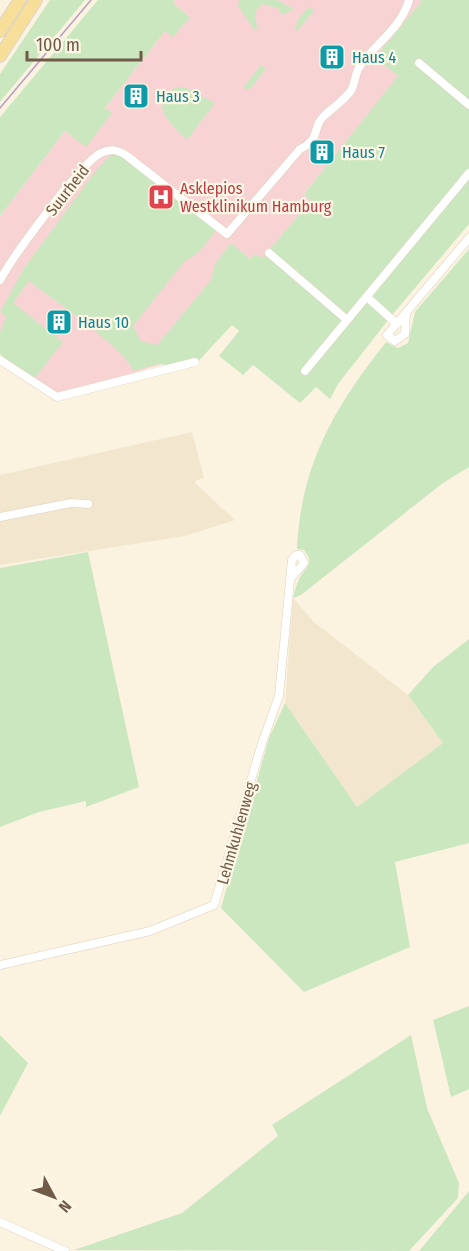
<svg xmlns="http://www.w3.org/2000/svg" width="469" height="1251" font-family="'Fira Sans Condensed',sans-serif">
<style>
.residential{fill:#f2e6cf}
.medical{fill:#f8d3d4}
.green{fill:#cbe7c0}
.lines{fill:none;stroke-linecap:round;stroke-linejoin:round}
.street-casing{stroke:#ded0bd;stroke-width:9}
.primary-casing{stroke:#dad4d0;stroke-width:14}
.street{stroke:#fff;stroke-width:8}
.primary{stroke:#f7df9a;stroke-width:12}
.tram{stroke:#b6a0c2;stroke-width:1.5}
.labels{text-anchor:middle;stroke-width:4.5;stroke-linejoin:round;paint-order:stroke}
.culture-label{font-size:16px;fill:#0d838f;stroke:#fef7e5;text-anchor:start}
.health-label{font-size:16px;fill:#be3a42;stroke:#fef7e5;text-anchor:start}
.street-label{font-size:16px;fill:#705b49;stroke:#fef7e5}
</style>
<rect width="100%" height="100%" fill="#fbf3e0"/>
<path class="residential" d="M192 432 204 478 197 480 195 483 235 520 185 536 0 565V475Z
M293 598 314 622 408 695 443 743 357 807 285 703Z"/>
<path class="medical" d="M175 0H423L375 58 399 76 304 194 312 200 175 360 58 396 0 354V216L65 131 86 146 111 113 105 108 165 31 189 16 173 3Z"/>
<path class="green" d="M50 0H85L0 102V74Z
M98 0H175L173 3 190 17 173 37 165 31 105 108 112 113 86 147 65 131 0 216V117Z
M239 0H277L294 9 282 15 278 8 262 4 255 11 257 29 255 31 238 6Z
M420 0H469V224L393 314 338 384 330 399 316 387 300 403 253 365 243 375 219 356 239 331 232 325 192 368 158 364 133 371C130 352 48 296 29 281L13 303 63 342 34 379 0 354V333L6 317 0 312 24 268 98 168 115 151 216 230 200 251 184 262 133 326 141 341 157 345 211 280 215 264 231 243 250 259 255 254 262 258 311 201 304 194 398 76 375 58 421 2Z
M309 7 314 11 297 31 295 29 299 18Z
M261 65 266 69 249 90H245L244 86Z
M177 87 186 88 215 103 187 140C171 123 146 105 177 87Z
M469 249V467L443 483 301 595 293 598C295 592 296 585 299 579 306 566 315 564 304 550L297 549C301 464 334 408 386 342L398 348 408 343 415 312Z
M88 552 139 787 86 807V801L39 812 0 827V568Z
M469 639V843L395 862 410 947 304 992 221 908 269 738 285 703 357 807 443 743 408 695 433 667Z
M469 1006V1089L451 1097 433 1020Z
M0 1035 28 1063 0 1116Z
M411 1035 427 1108 459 1183 458 1198 409 1251 74 1250 182 1213 278 1136 272 1125Z
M469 1191V1251H419Z"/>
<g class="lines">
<g class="street-casing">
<path id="street" d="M419 63 469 105
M269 253 346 319
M0 280C12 258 82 161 101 153 111 148 118 150 127 156L227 234 300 149C321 139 312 128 323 117 332 108 342 102 350 92 356 84 354 74 360 66 375 44 402 27 409 0
M367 297 397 324
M406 313 405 334 395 341 387 335 469 238
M0 360 57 397 195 362
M305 371 469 173
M0 517 71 503 88 504
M0 965 150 931 214 905 262 743 279 696 292 560 296 555H300L304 563 291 578
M0 1222 65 1251"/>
</g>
<g class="primary-casing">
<path id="primary" d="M0 31 20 0
M0 56 36 0"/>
</g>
<use href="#street" class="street"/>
<use href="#primary" class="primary"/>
<path class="tram" d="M0 108 91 0"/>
</g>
<defs>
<g id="building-square" transform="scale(1.35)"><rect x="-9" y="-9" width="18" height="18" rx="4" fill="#0f9aa8" stroke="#fef7e5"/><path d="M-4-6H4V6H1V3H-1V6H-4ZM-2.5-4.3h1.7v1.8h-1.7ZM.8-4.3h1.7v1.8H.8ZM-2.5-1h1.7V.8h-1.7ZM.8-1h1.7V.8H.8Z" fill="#fff"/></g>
<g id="hospital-square" transform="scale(1.35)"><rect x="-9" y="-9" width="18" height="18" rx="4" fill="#e0444e" stroke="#fef7e5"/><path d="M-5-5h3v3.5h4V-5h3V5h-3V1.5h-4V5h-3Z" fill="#fff"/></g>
</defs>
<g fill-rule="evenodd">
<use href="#building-square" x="332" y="57"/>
<use href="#building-square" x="136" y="96"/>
<use href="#building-square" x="322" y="152"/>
<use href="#hospital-square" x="161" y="197"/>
<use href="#building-square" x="59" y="322"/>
</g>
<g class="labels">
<g class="culture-label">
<text x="352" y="63">Haus 4</text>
<text x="156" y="102">Haus 3</text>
<text x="342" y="158">Haus 7</text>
<text x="78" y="328">Haus 10</text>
</g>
<g class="health-label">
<text x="180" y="194">Asklepios<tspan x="180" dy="18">Westklinikum Hamburg</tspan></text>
</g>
<g class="street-label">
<text transform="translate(67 190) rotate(-52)" y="6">Suurheid</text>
<text transform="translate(236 833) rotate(-74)" y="6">Lehmkuhlenweg</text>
</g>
</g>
<g transform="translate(54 1197) rotate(131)" stroke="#fef7e5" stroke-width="4.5" paint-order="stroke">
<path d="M0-4.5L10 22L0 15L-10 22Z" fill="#705b49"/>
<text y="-9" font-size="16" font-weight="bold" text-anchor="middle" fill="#705b49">N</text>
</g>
<path d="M27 51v9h114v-9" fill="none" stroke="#705b49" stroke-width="3"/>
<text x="36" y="51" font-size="18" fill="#705b49" stroke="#fef7e5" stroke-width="4.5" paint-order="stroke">100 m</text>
</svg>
